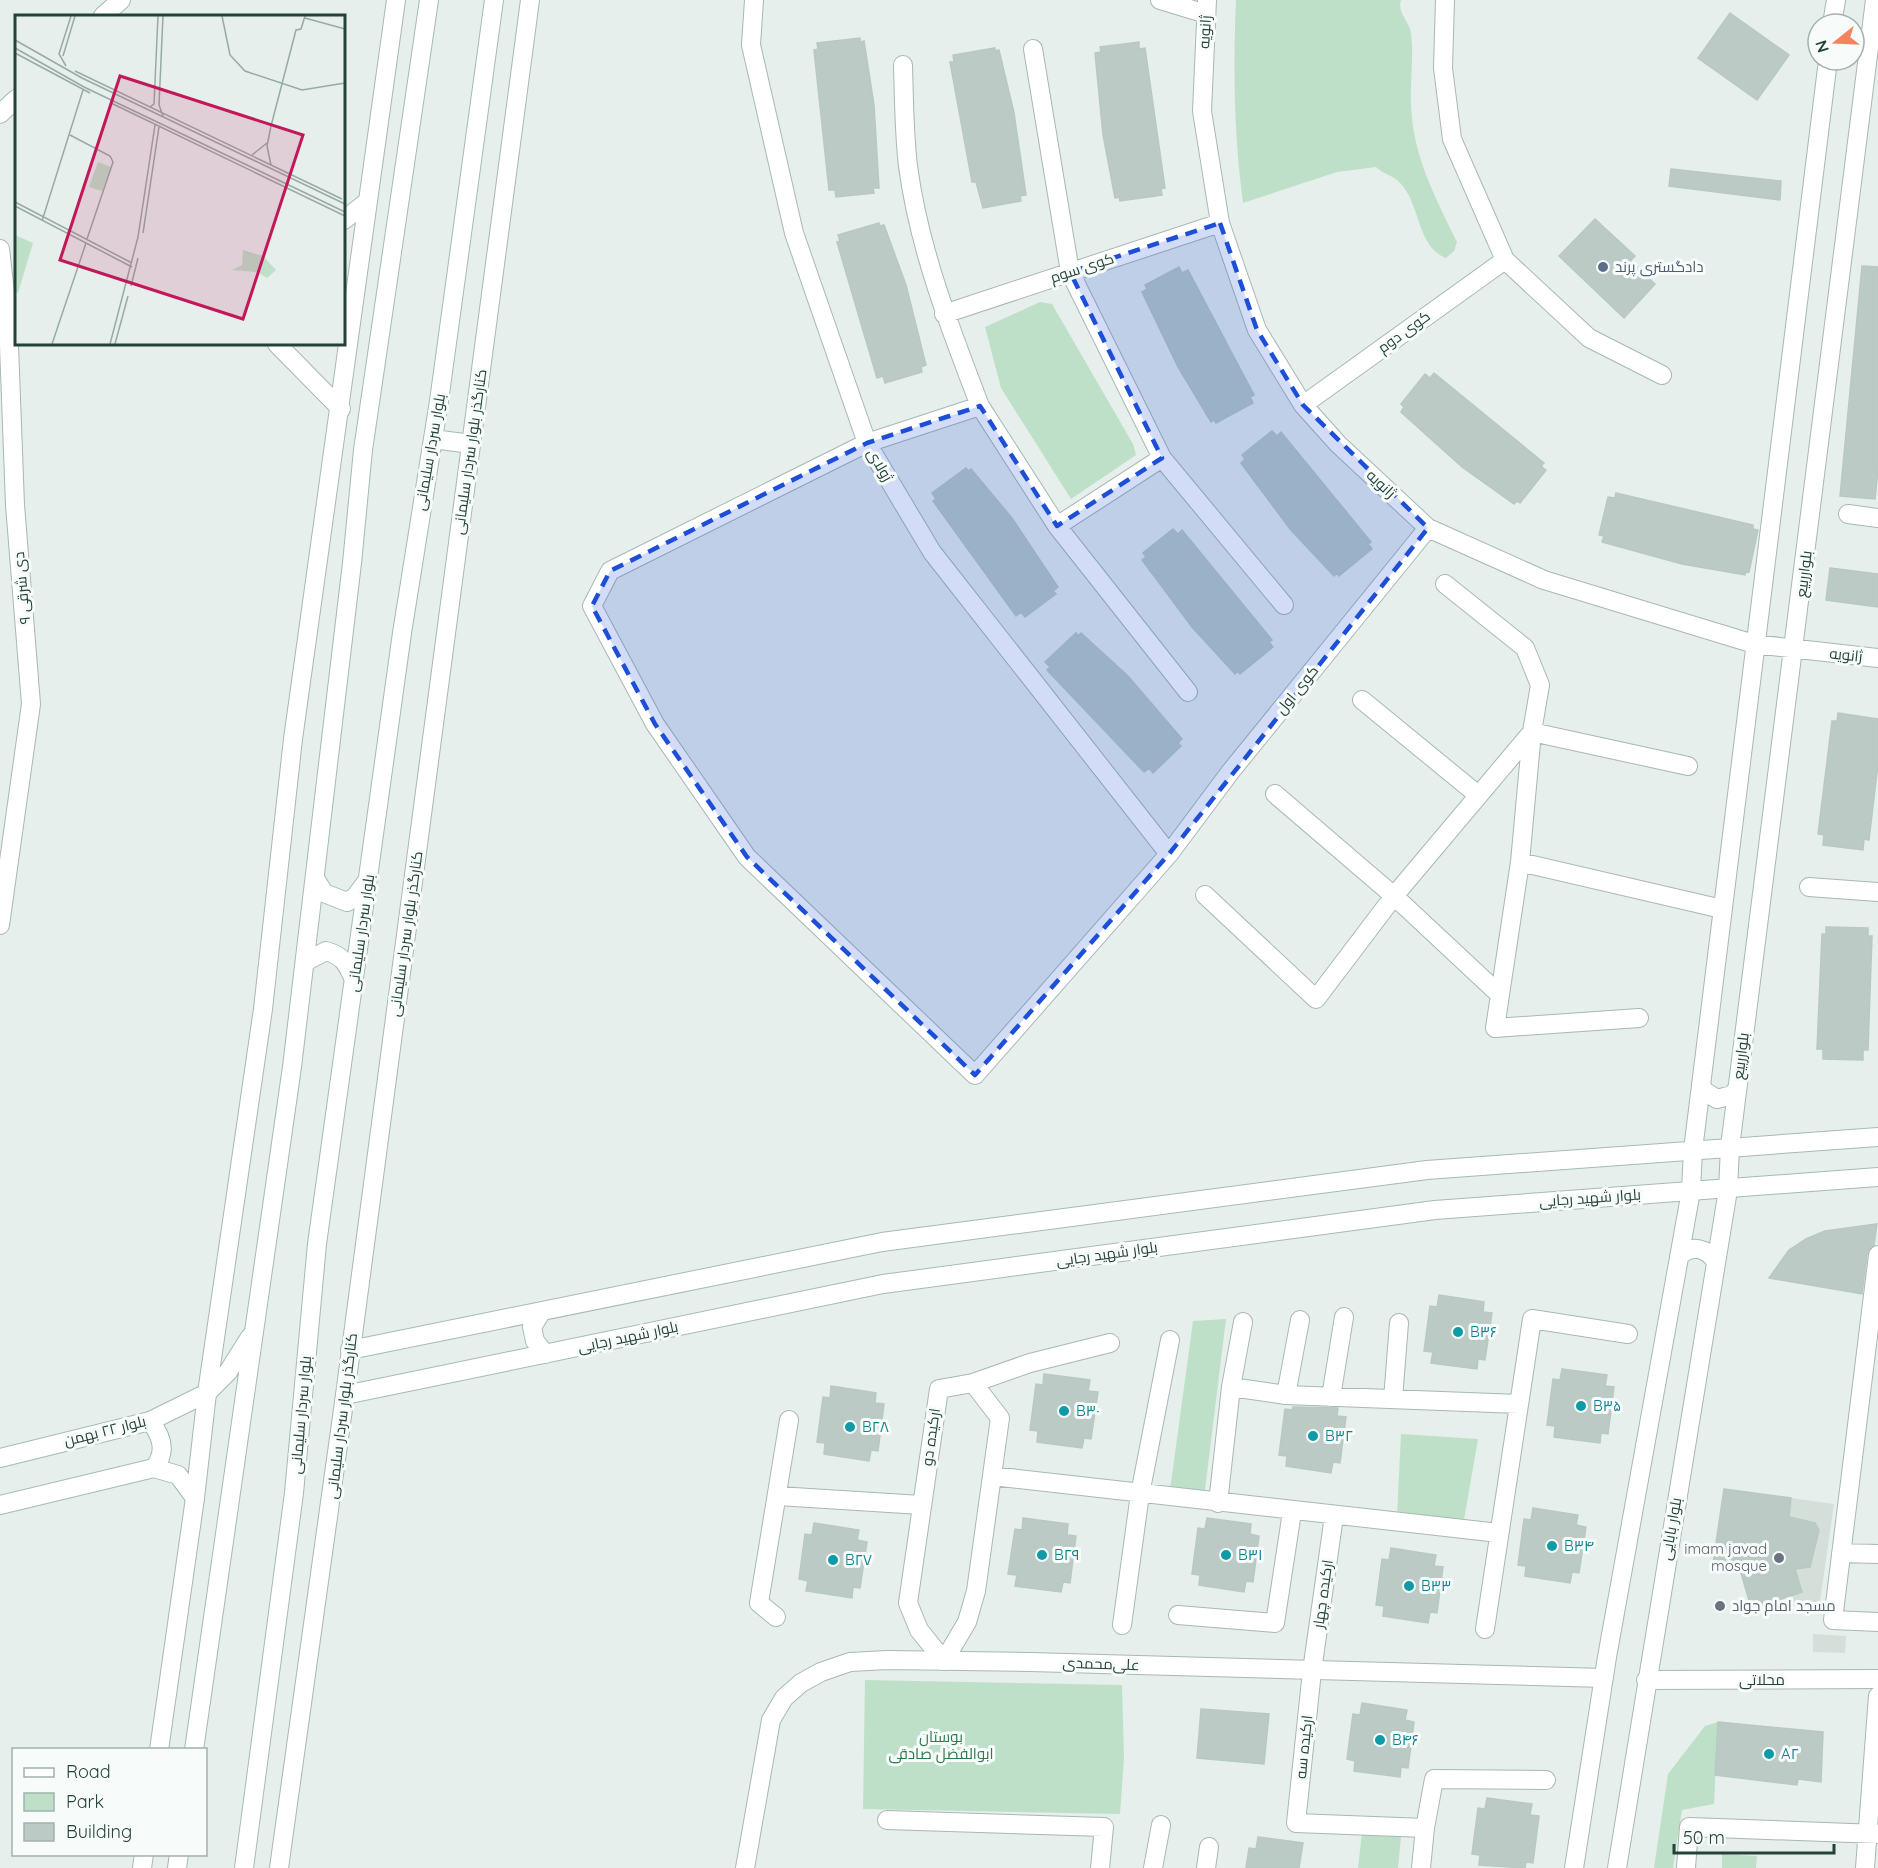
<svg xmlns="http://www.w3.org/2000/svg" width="1878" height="1868" font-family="Quicksand,Cairo,sans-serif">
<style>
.built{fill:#d4dfda}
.green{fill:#bfe0c8}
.building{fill:#bbcac4;stroke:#b8c9c2;stroke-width:1.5}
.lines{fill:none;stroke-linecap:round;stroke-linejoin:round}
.minor-casing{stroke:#a8b8b2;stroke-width:20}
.tertiary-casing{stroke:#a8b8b2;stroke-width:20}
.secondary-casing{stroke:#a4bbb3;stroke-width:20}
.minor{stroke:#fff;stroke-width:18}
.tertiary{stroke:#fff;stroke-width:18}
.secondary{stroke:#fff;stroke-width:18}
.marked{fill:#1d4ed8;fill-opacity:0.2;stroke:#1d4ed8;stroke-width:4.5;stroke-dasharray:12 8;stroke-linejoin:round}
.service-dot{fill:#5c6f8a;stroke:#f7fbf9;stroke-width:2}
.culture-dot{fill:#0f9aa8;stroke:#f7fbf9;stroke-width:2}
.worship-dot{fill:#6b7280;stroke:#f7fbf9;stroke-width:2}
.labels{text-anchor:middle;stroke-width:6;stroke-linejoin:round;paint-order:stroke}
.street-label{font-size:15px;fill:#24423a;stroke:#f7fbf9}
.service-label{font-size:15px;fill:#4e5e75;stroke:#f7fbf9;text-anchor:start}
.culture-label{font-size:15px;fill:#0d838f;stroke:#f7fbf9;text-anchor:start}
.worship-label{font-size:15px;fill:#5b616d;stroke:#f7fbf9;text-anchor:end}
.park-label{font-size:15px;fill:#2d7a4b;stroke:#f7fbf9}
.inset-road{fill:none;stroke:#98aaa4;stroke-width:1.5}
.view{fill:#c2185b;fill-opacity:0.15;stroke:#c2185b;stroke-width:3}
.inset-edge{fill:none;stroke:#24423a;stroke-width:3}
</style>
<rect width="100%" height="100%" fill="#e6efeb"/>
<path class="built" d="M1791 1498 1834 1504 1819 1608 1794 1606 1792 1595 1802 1592 1795 1569 1810 1567 1819 1530 1815 1523 1789 1517Z
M1813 1634 1846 1636 1845 1653 1813 1652Z"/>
<path class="green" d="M1236 0H1401C1397 14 1410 21 1411 34 1414 56 1410 80 1411 103 1412 154 1435 197 1457 242L1454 251 1446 258C1418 248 1420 206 1402 185 1394 175 1384 175 1376 167L1337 172 1243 203C1234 135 1233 69 1236 0Z
M1040 302 1052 304 1133 444 1136 455 1071 499 1001 388 985 327Z
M1226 1319 1205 1490H1170L1193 1321Z
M1401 1434 1478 1439 1464 1520 1397 1516Z
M865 1680 1122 1685 1124 1758 1120 1814 863 1809Z
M1718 1722 1714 1804 1682 1810 1673 1868H1654L1668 1774 1705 1726Z
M1362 1833 1401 1837 1398 1868H1358Z
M1722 1854 1757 1856 1756 1868H1722Z"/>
<path class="building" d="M1730 13 1789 55 1757 100 1698 58Z
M860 38V42L864 41 874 105 879 188H873L874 193 836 197 835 190H829L814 50 818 49 817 43Z
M1139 42V49L1145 48 1165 188 1161 189 1162 195 1120 201 1119 197 1115 198 1103 135 1095 53 1101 52 1100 47Z
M995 48V51L999 50 1014 113 1026 195 1020 196 1021 201 983 208 976 182H972L950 62H954L953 55Z
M1671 169 1781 181 1780 200 1669 186Z
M1595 219 1635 256 1630 261 1655 284 1624 318 1559 256Z
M879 223 880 226 884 225 906 285 926 365 921 367 922 372 885 383 883 376 877 378 837 242 840 241 838 235Z
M1862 266 1878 267V471L1875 499 1840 496Z
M1179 267 1182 273 1188 270 1254 395 1250 397 1253 403 1216 423 1214 420 1211 422 1178 367 1142 292 1147 289 1145 285Z
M1434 373 1544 463 1541 466 1546 470 1520 503 1517 501 1514 504 1462 467 1401 412 1404 407 1401 404 1425 374 1430 378Z
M1272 431 1277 436 1281 432 1371 542 1368 544 1372 549 1339 576 1337 573 1334 576 1290 529 1241 463 1245 459 1242 455Z
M966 468 968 471 971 469 1012 518 1058 587 1053 591 1056 594 1025 617 1021 612 1016 616 933 501 936 499 932 493Z
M1616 493 1753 525V529L1758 530 1749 572 1746 571 1745 575 1682 564 1602 542 1604 536 1599 535 1608 497 1615 498Z
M1173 529 1178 534 1182 530 1272 640 1269 642 1273 647 1240 674 1238 671 1235 674 1192 627 1142 560 1146 557 1143 553Z
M1830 568 1878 574V607L1826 600Z
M1076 633 1078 636 1081 633 1128 676 1182 739 1178 743 1181 746 1153 773 1149 768 1144 772 1047 670 1050 667 1045 662Z
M1838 713 1878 719V764L1873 806 1869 840 1864 839 1863 850 1823 845 1824 835 1818 834 1832 721H1837Z
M1826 927 1868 928V936H1872L1868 1050H1863V1060L1823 1059V1049H1817L1822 934H1826Z
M1877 1224 1874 1245 1867 1254 1862 1294 1769 1278 1789 1250 1806 1239 1825 1231Z
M1439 1295 1484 1302 1483 1312 1492 1313 1485 1360 1478 1359 1477 1369 1431 1363 1433 1352 1424 1351 1430 1306 1437 1307Z
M1562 1369 1607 1375 1605 1386 1614 1387 1608 1434 1601 1433 1600 1443 1554 1437 1555 1426 1547 1425 1553 1379 1560 1380Z
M1044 1374 1090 1380 1088 1391 1098 1392 1091 1439 1084 1438 1082 1448 1037 1442 1038 1431 1030 1430 1036 1384 1043 1385Z
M831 1386 876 1393 875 1403 884 1404 878 1451 871 1450 869 1461 824 1454 825 1443 817 1442 823 1397 830 1398Z
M1293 1407 1338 1408 1337 1416 1346 1417 1340 1463 1333 1462 1331 1473 1286 1466 1287 1456 1279 1455 1285 1409 1292 1410Z
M1724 1489 1791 1498 1789 1517 1815 1523 1819 1530 1810 1567 1795 1569 1802 1592 1758 1607 1750 1604 1741 1573 1712 1570Z
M1533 1508 1578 1515 1576 1525 1586 1527 1579 1573 1572 1572 1570 1583 1525 1576 1526 1566 1518 1565 1524 1519 1531 1520Z
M1023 1518 1068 1524 1067 1535 1076 1536 1070 1583 1063 1582 1061 1592 1015 1586 1017 1575 1008 1574 1015 1529 1022 1530Z
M1207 1518 1251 1524 1250 1534 1259 1536 1253 1582 1246 1581 1244 1592 1199 1585 1200 1575 1192 1574 1198 1528 1205 1529Z
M814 1523 859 1530 857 1540 867 1542 860 1588 853 1587 852 1598 806 1591 808 1581 799 1579 805 1534 812 1535Z
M1391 1548 1436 1555 1434 1566 1443 1567 1437 1613 1430 1612 1428 1623 1383 1616 1384 1606 1376 1605 1382 1559 1389 1560Z
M1362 1703 1407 1710 1405 1720 1414 1722 1408 1768 1401 1767 1400 1777 1354 1771 1355 1761 1347 1759 1353 1714 1360 1715Z
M1201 1709 1269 1714 1264 1764 1197 1758Z
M1718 1722 1823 1732 1821 1782 1798 1779 1797 1785 1715 1775Z
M1487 1798 1532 1804 1530 1815 1539 1816 1533 1863 1526 1862 1525 1868 1479 1865 1480 1855 1472 1854 1478 1808 1485 1809Z
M1258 1837 1303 1843 1299 1868H1246L1249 1848 1256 1849Z"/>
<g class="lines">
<g class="minor-casing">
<path id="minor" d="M754 0 751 45 794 233 867 443 932 552 1169 854
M1160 0 1206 14
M1207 0 1202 111 1220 223 1257 330 1303 405 1338 444 1428 528 1544 580 1754 644 1878 658
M1445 0 1443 68 1452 139 1505 260 1589 338 1662 375
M103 16 121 0
M1832 24 1836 0
M1033 49 1070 272 1162 458 1284 605
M903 65C904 98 904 133 908 166 919 249 950 328 980 406L867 443 610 571 592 606 655 724 747 857 975 1075 1169 854 1231 771 1428 528
M0 114 16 99
M0 249 8 319 15 505 31 704 0 925
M944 314 1220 223
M1303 405 1505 260
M980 406 1057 526 1188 692
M1848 514 1878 518
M1057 526 1162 458
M1445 584 1525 648 1540 685 1532 732 1520 862 1495 1028 1639 1018
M1362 700 1478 795
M1275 794 1394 896 1500 995
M1520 862 1722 909
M1809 887 1878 892
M1205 895 1316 999 1394 896 1532 732 1688 766
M1701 1084 1704 1091 1717 1099 1732 1095 1737 1089
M1730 1147 1875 0
M1693 1150 1828 60
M1878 1255 1833 1620 1878 1622
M973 1383 1000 1418 976 1591 967 1622 944 1661 919 1630 908 1603 939 1389Z
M973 1383 1030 1363 1110 1343
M1231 1387 1286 1395 1519 1404
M1286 1395 1300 1320
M1331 1397 1344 1317
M1393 1399 1399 1323
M992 1476 1499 1533
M778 1496 921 1505
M1218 1503 1231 1387 1243 1322
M1334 1516 1312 1671 1296 1823 1425 1828 1421 1868
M1841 1553 1878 1554
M1178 1615 1275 1623 1292 1512
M776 1617 759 1603 789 1420
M1122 1625 1140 1494 1170 1340
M1485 1629 1532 1319 1628 1334
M887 1820 1104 1827 1100 1868
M1425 1828 1434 1779 1546 1780
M1153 1868 1161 1825
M1206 1868 1209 1847
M1686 1868 1689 1827 1878 1834
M1865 1868 1878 1696"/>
</g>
<g class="tertiary-casing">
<path id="tertiary" d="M344 220 368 201
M0 320 16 319
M277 344 341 409
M1679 1256C1692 1244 1707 1248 1716 1262
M1646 1680 1878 1679
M159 1750 195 1498 207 1393 263 1009 293 739 396 0
M142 1868 144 1854
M279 1868 345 1395 530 0
M745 1868 771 1720 784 1698 801 1683 821 1672 850 1662 887 1660 1030 1662 1604 1678
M1574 1868 1607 1657 1691 1191 1693 1150
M1617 1868 1728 1190 1730 1147"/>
</g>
<g class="secondary-casing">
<path id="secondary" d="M433 439 471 444
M316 880 324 893 347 902 355 897 367 881
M305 962 326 951C343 956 347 963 354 980
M542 1311 532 1327 535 1341 545 1354
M350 1350 882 1242 1427 1170 1878 1137
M345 1395 883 1284 1435 1210 1878 1177
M150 1421C162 1436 167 1452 154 1468
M0 1458 150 1421 207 1393 228 1372 250 1337
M0 1505 154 1468 178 1475 195 1498
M194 1750 292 1067 352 563 363 450 429 0
M177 1868 179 1854
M244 1868 294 1493 317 1244 402 633 439 401 494 0"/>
</g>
<use href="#minor" class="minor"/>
<use href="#tertiary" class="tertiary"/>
<use href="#secondary" class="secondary"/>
</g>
<path class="marked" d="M1220 223 1257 330 1303 405 1428 528 1169 854 975 1075 747 857 655 724 592 606 610 571 867 443 980 406 1057 526 1162 458 1070 272Z"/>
<circle class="service-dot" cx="1603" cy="267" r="6"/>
<g class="culture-dot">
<circle cx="1458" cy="1332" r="6"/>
<circle cx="1581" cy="1406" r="6"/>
<circle cx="1064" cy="1411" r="6"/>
<circle cx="850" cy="1427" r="6"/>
<circle cx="1313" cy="1436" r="6"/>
<circle cx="1552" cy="1546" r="6"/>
<circle cx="1042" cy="1555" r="6"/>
<circle cx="1226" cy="1555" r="6"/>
<circle cx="833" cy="1560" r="6"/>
<circle cx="1409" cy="1586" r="6"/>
<circle cx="1380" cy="1740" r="6"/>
<circle cx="1769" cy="1754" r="6"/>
</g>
<g class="worship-dot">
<circle cx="1779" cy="1558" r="6"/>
<circle cx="1720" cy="1606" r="6"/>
</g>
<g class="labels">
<g class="street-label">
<text transform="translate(1205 32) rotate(-87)" y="5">ژانویه</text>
<text transform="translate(1082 268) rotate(-18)" y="5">کوی سوم</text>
<text transform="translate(1404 332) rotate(-36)" y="5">کوی دوم</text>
<text transform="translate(430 452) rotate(-80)" y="5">بلوار سردار سلیمانی</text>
<text transform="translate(470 452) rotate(-82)" y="5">کنارگذر بلوار سردار سلیمانی</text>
<text transform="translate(880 465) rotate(60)" y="5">ژولای</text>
<text transform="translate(1381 484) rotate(43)" y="5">ژانویه</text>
<text transform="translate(1804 574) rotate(-83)" y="5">بلوارربیع</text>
<text transform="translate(22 588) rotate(-95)" y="5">۹ دی شرقی</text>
<text transform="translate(1846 655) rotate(6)" y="5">ژانویه</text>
<text transform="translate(1297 690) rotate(-51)" y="5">کوی اول</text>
<text transform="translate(361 933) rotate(-82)" y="5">بلوار سردار سلیمانی</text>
<text transform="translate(406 934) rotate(-82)" y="5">کنارگذر بلوار سردار سلیمانی</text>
<text transform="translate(1741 1056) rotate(-83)" y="5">بلوارربیع</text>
<text transform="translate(1590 1198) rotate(-4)" y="5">بلوار شهید رجایی</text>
<text transform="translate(1107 1254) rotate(-8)" y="5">بلوار شهید رجایی</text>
<text transform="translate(628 1337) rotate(-12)" y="5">بلوار شهید رجایی</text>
<text transform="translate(301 1415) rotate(-85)" y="5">بلوار سردار سلیمانی</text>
<text transform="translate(342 1416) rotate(-83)" y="5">کنارگذر بلوار سردار سلیمانی</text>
<text transform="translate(105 1431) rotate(-14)" y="5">بلوار ۲۲ بهمن</text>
<text transform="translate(931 1437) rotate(-82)" y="5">ارکیده دو</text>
<text transform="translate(1671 1529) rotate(-80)" y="5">بلوار بابایی</text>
<text transform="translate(1323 1594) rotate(-82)" y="5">ارکیده چهار</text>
<text transform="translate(1101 1664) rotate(2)" y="5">علی‌محمدی</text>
<text x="1762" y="1685">محلاتی</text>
<text transform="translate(1304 1747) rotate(-84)" y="5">ارکیده سه</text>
</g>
<g class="service-label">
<text x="1615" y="272">دادگستری پرند</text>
</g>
<g class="culture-label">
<text x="1470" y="1337">B۳۶</text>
<text x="1593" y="1411">B۳۵</text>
<text x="1076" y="1416">B۳۰</text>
<text x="862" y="1432">B۲۸</text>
<text x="1325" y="1441">B۳۲</text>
<text x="1564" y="1551">B۳۴</text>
<text x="1054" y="1560">B۲۹</text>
<text x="1238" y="1560">B۳۱</text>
<text x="845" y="1565">B۲۷</text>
<text x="1421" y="1591">B۳۳</text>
<text x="1392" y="1745">B۴۶</text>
<text x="1781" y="1759">A۲</text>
</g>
<g class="worship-label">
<text x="1767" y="1554">imam javad<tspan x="1767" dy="17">mosque</tspan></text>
<text x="1732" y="1611" text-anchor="start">مسجد امام جواد</text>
</g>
<g class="park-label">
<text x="941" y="1742">بوستان<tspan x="941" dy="17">ابوالفضل صادقی</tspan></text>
</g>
</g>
<g transform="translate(15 15)">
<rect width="330" height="330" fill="#e6efeb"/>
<path d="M83 147 96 152 87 176 74 172ZM0 220 18 228 3 278 0 277ZM228 235 248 241 261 255 252 263 242 257 217 255 227 250Z" fill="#bfe0c8"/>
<path class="inset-road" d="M207 1 215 40 230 56 287 75 330 68M290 3 330 14M0 25 67 63 330 189M0 33 69 72 330 197M0 38 75 78M48 41 60 1M51 51 44 39 56 1M60 56 327 184M96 88 330 201M135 92 139 89 143 1M148 101 144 90 148 1M55 120 95 141 98 147 72 224M237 140 252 128M256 150 252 131 256 111 281 15 286 14 290 1M0 187 117 248M0 191 117 252M27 206 68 75M128 218 144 112M116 271 123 243M37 329 71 228M95 329 123 222 140 110M100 329 113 281"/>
<path class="view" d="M105 61 288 120 228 304 45 245Z"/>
<rect width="330" height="330" class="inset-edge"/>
</g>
<rect x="12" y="1748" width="195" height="108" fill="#f7fbf9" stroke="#a3b1ad" stroke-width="1.5"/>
<rect x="24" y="1768" width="30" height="9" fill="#ffffff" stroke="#a3b1ad" stroke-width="1.5"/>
<text x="66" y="1778" font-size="18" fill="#24423a">Road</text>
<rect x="24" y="1793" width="30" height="18" fill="#bfe0c8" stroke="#a3b1ad" stroke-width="1.5"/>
<text x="66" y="1808" font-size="18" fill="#24423a">Park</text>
<rect x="24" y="1823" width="30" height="18" fill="#bbcac4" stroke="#a3b1ad" stroke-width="1.5"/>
<text x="66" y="1838" font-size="18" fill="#24423a">Building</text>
<g transform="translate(1836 42) rotate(252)"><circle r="28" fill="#f7fbf9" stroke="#a3b1ad" stroke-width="1.5"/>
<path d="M0-4.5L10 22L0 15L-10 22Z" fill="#f4845f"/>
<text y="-9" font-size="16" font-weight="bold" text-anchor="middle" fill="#24423a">N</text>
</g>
<path d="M1674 1844v9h160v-9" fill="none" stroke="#24423a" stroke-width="3"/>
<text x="1683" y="1844" font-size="18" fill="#24423a" stroke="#f7fbf9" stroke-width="4.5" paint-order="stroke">50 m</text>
</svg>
